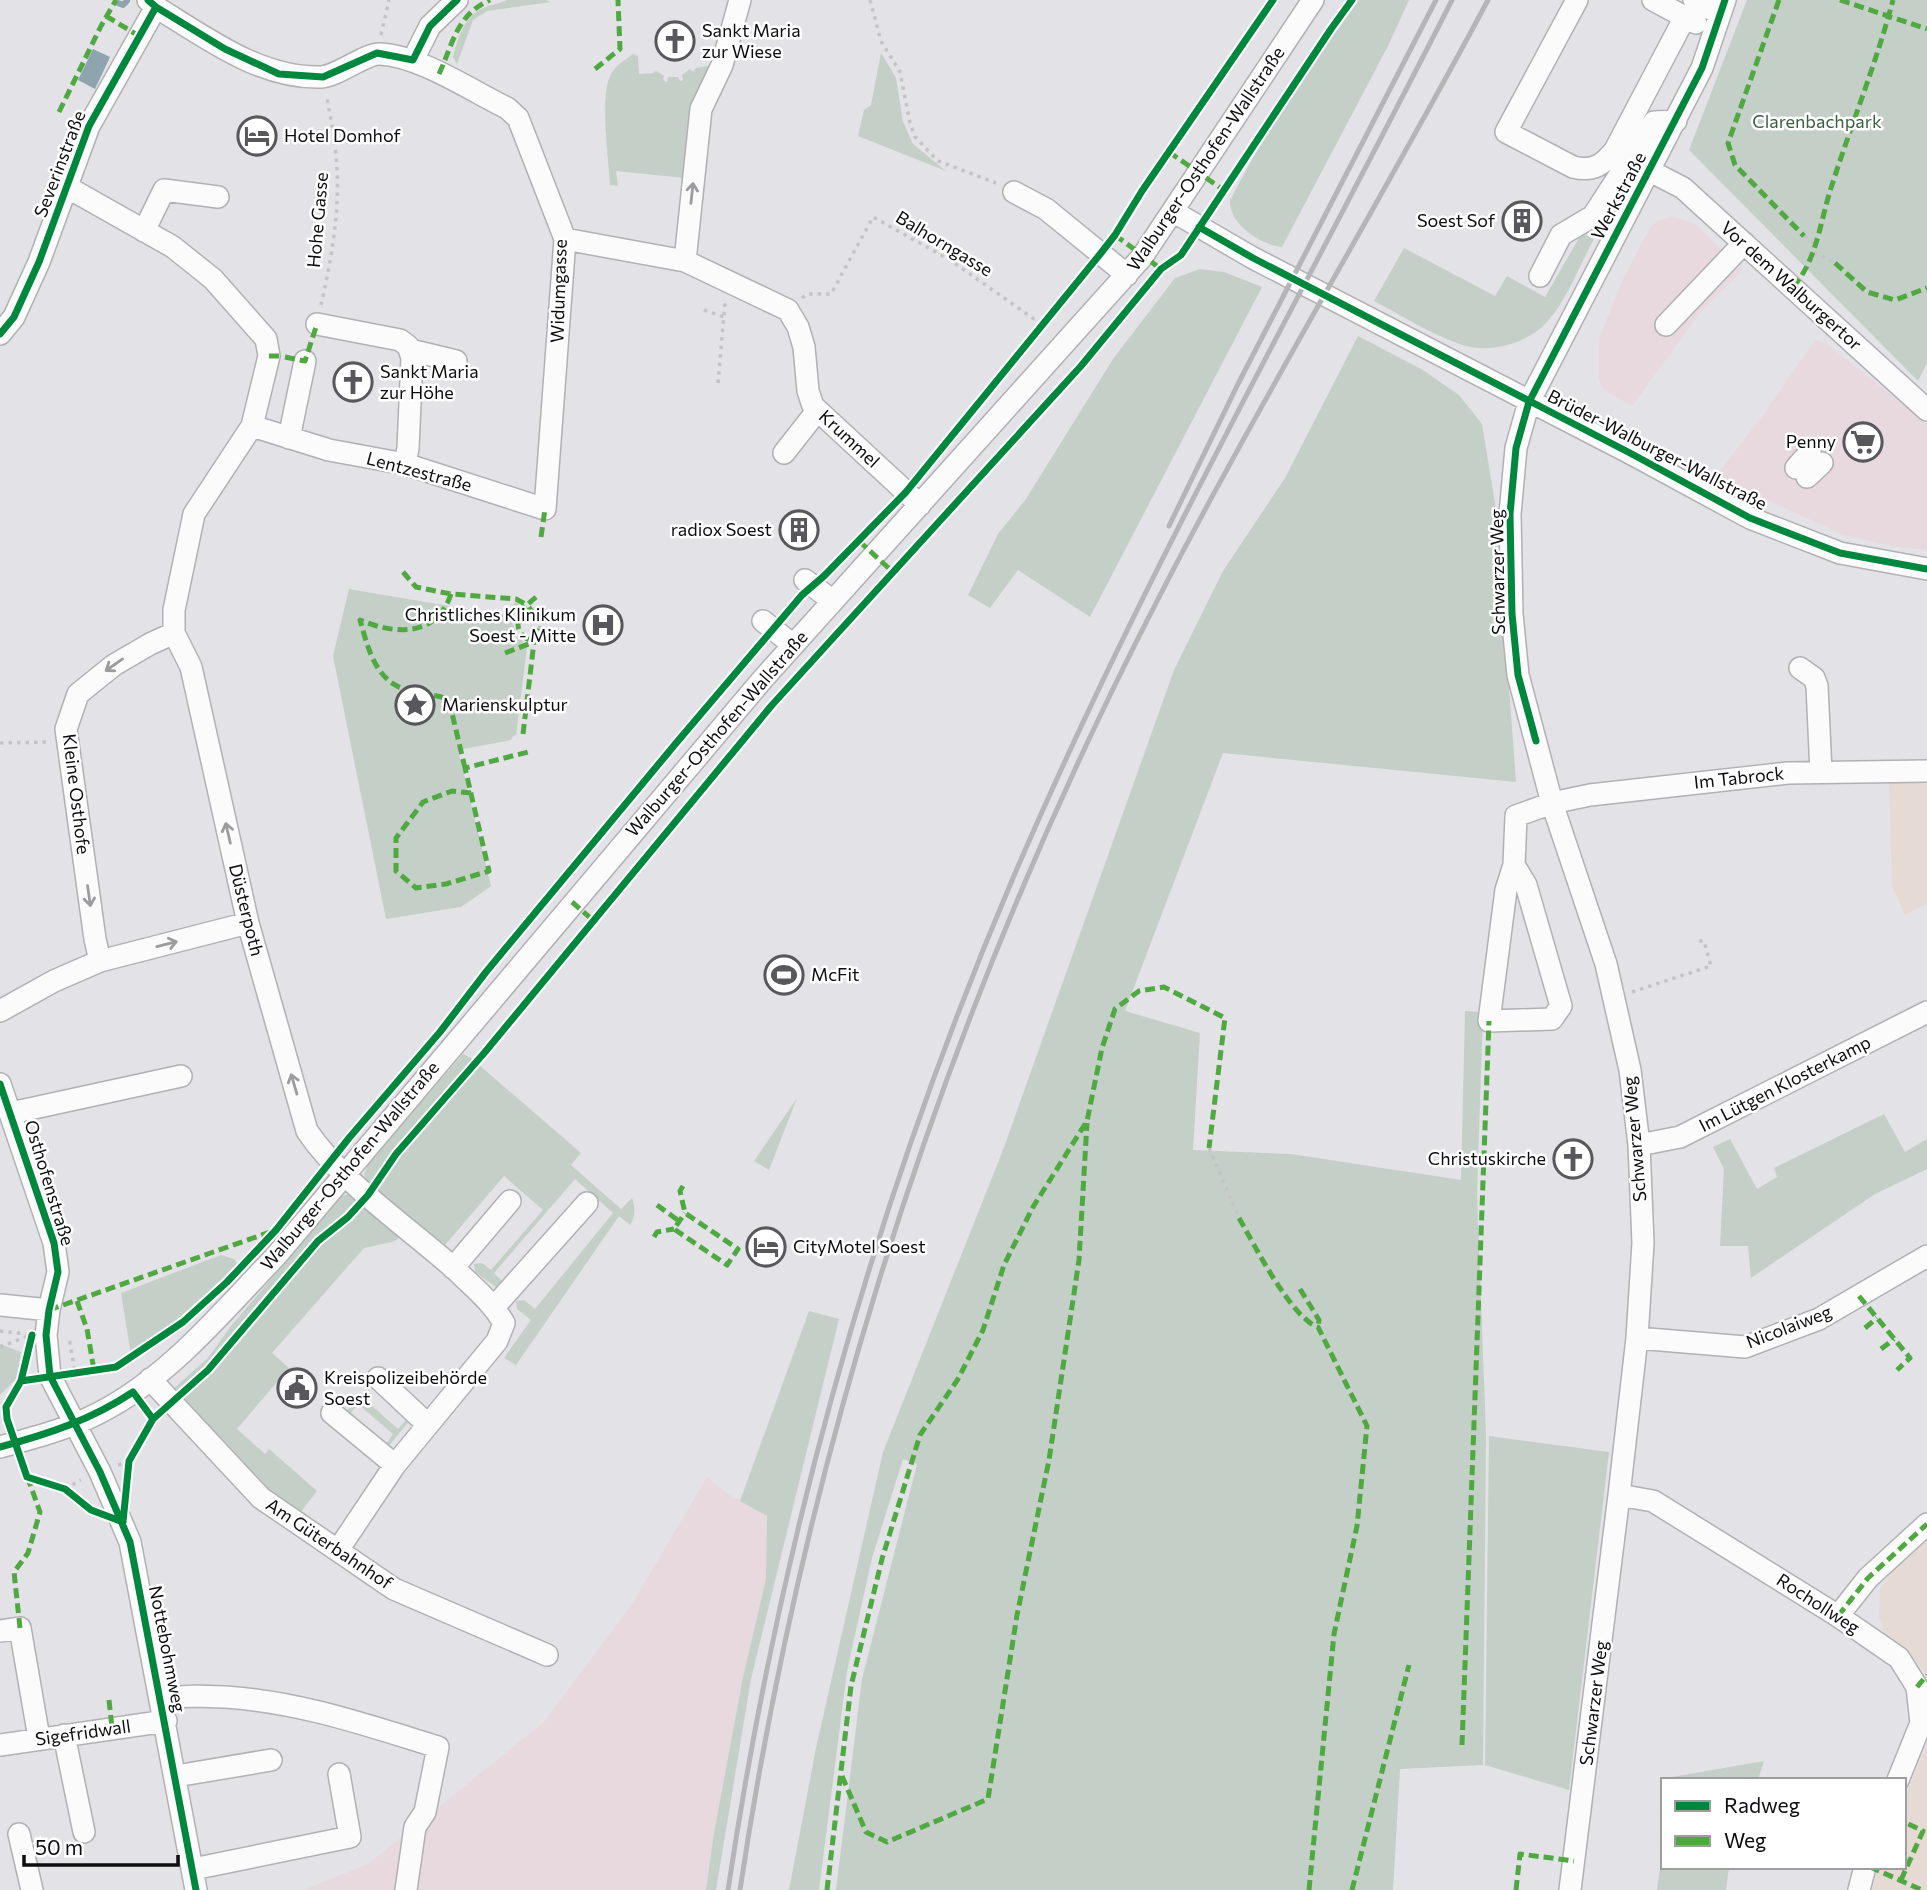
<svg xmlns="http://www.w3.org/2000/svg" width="1927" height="1890" font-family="Commissioner,sans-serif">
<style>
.commercial{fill:#e7d9de}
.education{fill:#e5dbd4}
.green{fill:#c4cfc7}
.water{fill:#8ea4ae}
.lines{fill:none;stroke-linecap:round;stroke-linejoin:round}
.stream{stroke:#8ea4ae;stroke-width:6}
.minor-casing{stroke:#b1b0b4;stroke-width:24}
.path{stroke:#c5c4c5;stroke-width:3.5;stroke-dasharray:3.5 5;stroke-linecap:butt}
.minor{stroke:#fbfbfb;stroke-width:21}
.rail{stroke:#b5b5b7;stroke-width:5}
.quiet{stroke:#50a841;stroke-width:5;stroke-dasharray:10 5;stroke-linecap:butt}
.cycleway-casing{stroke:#fff;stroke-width:11}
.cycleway{stroke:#00873e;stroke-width:7}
.oneway{stroke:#9c9b9d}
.labels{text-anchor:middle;stroke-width:5;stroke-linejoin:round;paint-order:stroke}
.poi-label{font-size:18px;fill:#0d0c0f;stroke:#fff;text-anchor:start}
.park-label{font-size:18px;fill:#39603f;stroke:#fff}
.street-label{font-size:18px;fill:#0d0c0f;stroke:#fff}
</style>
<rect width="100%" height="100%" fill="#e3e2e7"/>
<path class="commercial" d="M1675 217 1696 224 1742 270 1700 313 1632 406 1604 390 1599 380V339L1623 279 1650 228 1658 220Z
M1815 340 1826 343 1927 424V550L1886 545 1841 534 1716 476 1763 415Z
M707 1477 726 1493 767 1516 766 1579 743 1677 714 1833 706 1890H303L368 1864 544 1722 632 1604Z"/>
<path class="education" d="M1889 782H1927V904L1905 915 1892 886Z
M1927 1539V1682L1925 1673 1907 1649 1884 1632 1879 1617 1880 1590 1895 1567Z
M1927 1744V1890H1872L1878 1867H1904V1801Z"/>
<path class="green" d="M507 0H546L551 2 487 11 473 20 457 64 453 57C457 41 464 17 481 9 489 5 499 4 507 0Z
M1359 0H1409L1388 46 1282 247C1261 245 1229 224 1230 201 1265 130 1312 63 1359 0Z
M1747 0H1927V363L1918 381 1689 150Z
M881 53 896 78 903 122 913 144 946 171 858 136 864 110 871 105Z
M633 54 638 56 639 74 653 73 656 71 664 76 663 80 667 82 668 77H678L680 81 683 80 682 75 690 69 693 72 696 68 714 65 685 178 616 171 618 186 610 185C609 160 598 89 613 71 618 64 627 59 633 54Z
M1582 233 1594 239C1579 266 1567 301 1546 323 1529 341 1501 350 1477 348 1446 344 1403 316 1374 301L1404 248 1495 296 1507 276 1545 297Z
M1200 269 1224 272 1262 287 1090 617 1018 570 990 608 968 595 998 534 1026 499 1113 359 1175 278Z
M1358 336 1423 370 1459 395 1482 424 1496 509 1516 782 1223 753 1125 1011 1200 1033 1193 1150 1291 1154 1461 1180 1465 1011 1483 1012 1477 1194 1486 1435 1483 1765 1400 1769 1393 1890H836L862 1679 917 1464 903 1459 872 1558 847 1671 819 1890H789L816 1748 883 1452 1003 1150 1174 670 1223 571 1285 478Z
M349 589 467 609C490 621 498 623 515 602L520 605C506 621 515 633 527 647L516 735 513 736 511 740 458 750 491 886 461 907 386 919 333 656Z
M463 1054 471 1058 581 1153 571 1165 621 1209 632 1198C635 1208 636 1216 630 1225L619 1216 516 1365 504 1358 531 1320 517 1309 516 1301 524 1300 535 1309 613 1213 575 1179 494 1273 505 1284 500 1290 475 1272 474 1264 482 1263 491 1270 543 1210 504 1176 445 1245 369 1184 364 1175 369 1162Z
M797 1098 769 1170 754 1161Z
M1884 1114 1905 1152 1927 1139V1169L1875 1194 1751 1278 1748 1246H1720L1724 1169 1713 1147 1730 1139 1757 1189 1777 1177 1774 1168Z
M349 1194 353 1195 401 1234 397 1240 392 1242 364 1248 272 1353 289 1368 237 1429 265 1454 269 1449 317 1491 300 1513 268 1494 266 1486 217 1433 211 1432 172 1390 208 1358 231 1326 342 1196Z
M221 1255 234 1259 238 1265 162 1333 131 1355 121 1293Z
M809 1311 839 1319 751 1679 716 1890H706L714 1833 743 1677 766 1579 767 1516 740 1501Z
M0 1344 21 1352 17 1378 0 1395Z
M371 1383 373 1386 363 1398 398 1429 408 1418 410 1420 387 1448 385 1446 393 1434 358 1404 349 1415 345 1413Z
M1489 1436 1609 1452 1569 1790 1485 1765Z
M1764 1761 1758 1780H1672V1777Z
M1663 1846V1867H1729L1726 1890H1657Z"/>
<path class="water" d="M93 49 110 57 95 89 78 80Z"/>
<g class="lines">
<path class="stream" d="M118 3 123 5 127 1"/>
<g class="minor-casing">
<path id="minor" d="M148 0 156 7C205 37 260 79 321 77 338 76 366 53 380 54 420 56 470 90 507 108L518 118 565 239 545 509 405 464 329 450 252 426
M1577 0 1506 132 1573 167C1593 172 1603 165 1615 150L1685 17
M1653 0 1696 23
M1694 0 1720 14
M413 60 430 26 457 0
M1650 171 1683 188 1927 410
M67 187 173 247 213 279 266 339 269 356 252 426 194 514 174 610V633L191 667 248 923 307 1131C343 1184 409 1228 457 1271 474 1288 492 1302 504 1323L497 1341 395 1465 338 1550
M1014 192 1046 209 1127 275
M1174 212 1253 258 1630 453 1750 518 1840 553 1927 569
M144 231 164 190 218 197
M565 239 685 261 788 310 798 327 804 347 808 391 813 406 920 505
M685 261 701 109 722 65 740 0
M1540 276 1561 235 1593 216 1654 122 1676 121
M317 324 400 340 408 346 412 358 408 448 405 464
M1666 325 1744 243
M0 334 14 317 39 262 89 126 156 7
M410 350 456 361
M289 438 305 361
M784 453 817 411
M1796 468 1810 452
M1807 477 1822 463
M805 580 833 601
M763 621 793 645
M1800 668 1814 678 1817 686 1821 772
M1514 865 1526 885 1561 1006 1552 1019 1489 1021 1506 890 1514 865 1516 816 1552 803 1590 795 1788 773 1927 771
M100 961 95 939 66 729 78 694 114 665 150 644 174 633
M0 1011 54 981 100 961 248 923
M0 1084 54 1243 58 1272 49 1310 46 1335 50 1376 100 1472 130 1542 196 1890
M11 1113 181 1076
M1639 1145 1680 1137 1927 1012
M453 1268 510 1201
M0 1305 49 1310
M495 1306 587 1203
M1637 1338 1745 1347 1819 1319 1927 1256
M378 1378 427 1424
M150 1379 261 1498 394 1589 547 1655
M332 1413 395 1465
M0 1447C37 1437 76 1427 110 1407 175 1370 225 1309 276 1256L762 680 1142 257 1313 0
M1619 1495 1653 1501 1838 1616 1899 1658 1917 1687 1921 1723 1898 1780
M1838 1616 1868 1578 1927 1524
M0 1631 20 1628 39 1738
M161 1700C183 1695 203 1696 225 1697 301 1702 366 1725 438 1747L425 1812 415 1827 406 1890
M64 1735 84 1832
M0 1745 166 1721
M176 1776 271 1760
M19 1834 32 1890
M193 1869 350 1837 339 1774
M1570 1890 1619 1495 1637 1338 1643 1243 1639 1145 1630 1070 1606 964 1552 803 1518 675 1512 614 1510 514 1516 448 1529 402 1702 68 1725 0
M1859 1890 1865 1867"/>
</g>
<path class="path" d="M870 0 881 41 900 72 910 123 915 137 938 161 996 183
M381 35 389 0
M1804 236 1815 244
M1814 252 1835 263
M802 298 807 294H831L873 217 950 260 1041 324
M321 305C332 257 341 206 336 157 335 137 330 117 327 97
M704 310 724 317
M718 383 725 303
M957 429 1087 269
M787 614 797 601
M539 629 541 623
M0 743 48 742
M729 757 735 760
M696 796 700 803
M658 841 664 847
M621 888 628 892
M583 933 590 938
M548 975 553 979
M483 976 761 643
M1632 992 1711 966 1704 941H1699
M510 1020 515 1024
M1209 1148 1239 1218
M378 1181 396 1154 485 1052 772 705 1081 366 1161 269
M316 1243 353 1211
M0 1331 26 1334
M0 1347 26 1337
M94 1370 116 1367 180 1324
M69 1373 75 1372 69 1338
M21 1381 30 1379
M186 1389 208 1370 275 1291
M146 1410 153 1419
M118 1465 129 1461
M65 1489 81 1480"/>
<use href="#minor" class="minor"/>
<path class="rail" d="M1169 526 1238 384 1436 0
M728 1890C780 1543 875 1201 1013 878 1142 577 1304 292 1452 0
M740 1890C801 1483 923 1085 1101 714 1217 470 1361 239 1488 0"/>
<path class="quiet" d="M1779 0 1728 143 1735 165 1804 236
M1840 0 1927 29
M106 16 139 36
M595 69 620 49 618 0
M439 74C453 44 456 15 490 0
M59 112 101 26 116 0
M1169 152 1225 191
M1115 235 1161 269 1166 266
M1835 263 1867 292 1895 300 1927 288
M1793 287C1817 260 1820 222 1831 188 1851 125 1876 64 1893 0
M269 356H279
M285 357 305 361 317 324
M541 537 545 509
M859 541 894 573
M403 572 416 587 451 594 516 599 527 605C514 618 514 636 534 642
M451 594C437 637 395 635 360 620 367 644 373 673 397 686 410 693 431 694 445 698L451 709 465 768
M536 597 527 605 534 614 542 617 541 623
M505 653 534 642
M523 734 534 642 539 629
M471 793 452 791 423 802 396 838V871L416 888 446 884 489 871 465 768 532 751
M572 902 594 921
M683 1186 680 1191 685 1213 738 1249 727 1265 674 1229 685 1213
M657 1205 679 1221
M1239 1218C1254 1244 1291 1318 1318 1327L1367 1426 1357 1526 1334 1634 1309 1890
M654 1237 657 1232 674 1229
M1300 1289 1319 1320 1318 1327
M1859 1296 1910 1358 1897 1370
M77 1301 87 1329 94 1370H88
M49 1310 270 1232
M1865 1328 1877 1318
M1881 1349 1894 1339
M1838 1616 1868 1578 1927 1524
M20 1628 14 1572 28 1553 40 1512 26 1473
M1917 1687 1927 1675
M109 1700 112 1728
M1462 1745 1489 1021
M842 1776 866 1832 887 1842 988 1799 1017 1615 1049 1460 1079 1260 1087 1123
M1870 1867 1922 1890
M1901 1880 1923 1831 1904 1822
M827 1890 851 1686 882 1559 920 1435 958 1379 983 1330 1004 1265 1033 1207 1087 1121 1102 1048 1115 1009 1139 991 1164 987 1225 1018 1209 1148
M1352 1890 1409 1665
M1516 1890 1520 1854 1574 1861"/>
<g class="cycleway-casing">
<path id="cycleway" d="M148 0 156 7 225 49 279 74 323 77 377 53 413 60 430 26 457 0
M1199 227 1253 258 1630 453 1750 518 1840 553 1927 569
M0 334 14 317 39 262 89 126 156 7
M1536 741 1518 675 1512 614 1510 514 1516 448 1529 402 1702 68 1725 0
M0 1084 54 1243 58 1272 49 1310 46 1335 50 1376 100 1472 130 1542 196 1890
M32 1335 21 1381 6 1407 7 1419 27 1477 65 1489 91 1510 123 1522
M21 1381 116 1367 183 1322 227 1282 276 1230 349 1138 440 1032 486 972 677 742 802 595 824 576 906 492 1101 253 1115 235 1142 191 1273 0
M0 1447C48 1434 91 1420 133 1392L153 1419
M123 1522 129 1461 153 1419 208 1370 318 1241 348 1217 368 1195 396 1154 485 1052 772 705 1081 366 1161 269 1181 255 1331 29 1352 0"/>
</g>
<use href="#cycleway" class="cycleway"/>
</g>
<defs><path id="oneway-shaft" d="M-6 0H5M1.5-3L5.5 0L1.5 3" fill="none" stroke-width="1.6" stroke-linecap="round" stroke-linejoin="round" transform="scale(1.75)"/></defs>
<g class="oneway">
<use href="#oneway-shaft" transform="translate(692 193) rotate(-84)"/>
<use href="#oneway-shaft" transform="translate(114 665) rotate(145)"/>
<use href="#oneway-shaft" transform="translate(228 833) rotate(-103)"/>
<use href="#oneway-shaft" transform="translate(89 896) rotate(82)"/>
<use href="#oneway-shaft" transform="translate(167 944) rotate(-14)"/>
<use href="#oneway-shaft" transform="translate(294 1084) rotate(-106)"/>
</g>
<defs>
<g id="church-ring" transform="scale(2.0125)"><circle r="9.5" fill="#fff" stroke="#58575b" stroke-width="1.5"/><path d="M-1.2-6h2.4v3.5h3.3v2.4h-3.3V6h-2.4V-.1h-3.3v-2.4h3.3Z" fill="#58575b"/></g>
<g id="hotel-ring" transform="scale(2.0125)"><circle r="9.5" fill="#fff" stroke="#58575b" stroke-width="1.5"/><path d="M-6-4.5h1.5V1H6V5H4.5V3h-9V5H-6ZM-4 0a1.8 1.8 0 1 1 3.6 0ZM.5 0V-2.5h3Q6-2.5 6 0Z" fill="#58575b"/></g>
<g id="building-ring" transform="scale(2.0125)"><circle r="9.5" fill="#fff" stroke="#58575b" stroke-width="1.5"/><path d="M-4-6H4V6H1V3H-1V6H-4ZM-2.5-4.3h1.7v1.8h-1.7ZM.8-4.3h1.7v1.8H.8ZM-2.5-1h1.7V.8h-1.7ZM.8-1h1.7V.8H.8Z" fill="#58575b"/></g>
<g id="supermarket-ring" transform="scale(2.0125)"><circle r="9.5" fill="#fff" stroke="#58575b" stroke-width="1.5"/><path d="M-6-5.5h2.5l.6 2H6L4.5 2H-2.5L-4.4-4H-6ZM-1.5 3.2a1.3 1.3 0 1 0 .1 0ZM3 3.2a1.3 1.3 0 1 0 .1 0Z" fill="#58575b"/></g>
<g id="hospital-ring" transform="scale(2.0125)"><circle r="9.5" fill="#fff" stroke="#58575b" stroke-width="1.5"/><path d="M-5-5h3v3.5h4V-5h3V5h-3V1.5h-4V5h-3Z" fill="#58575b"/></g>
<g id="sight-ring" transform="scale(2.0125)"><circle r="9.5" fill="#fff" stroke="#58575b" stroke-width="1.5"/><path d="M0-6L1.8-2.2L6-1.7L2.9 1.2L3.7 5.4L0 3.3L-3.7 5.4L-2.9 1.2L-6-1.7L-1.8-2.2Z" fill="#58575b"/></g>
<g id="stadium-ring" transform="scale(2.0125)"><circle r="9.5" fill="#fff" stroke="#58575b" stroke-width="1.5"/><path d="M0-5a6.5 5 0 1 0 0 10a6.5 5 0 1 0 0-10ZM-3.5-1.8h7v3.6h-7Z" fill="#58575b"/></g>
<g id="civic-ring" transform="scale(2.0125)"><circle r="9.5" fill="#fff" stroke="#58575b" stroke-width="1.5"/><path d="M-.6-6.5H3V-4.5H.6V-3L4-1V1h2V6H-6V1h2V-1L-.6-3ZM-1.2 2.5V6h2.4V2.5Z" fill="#58575b"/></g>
</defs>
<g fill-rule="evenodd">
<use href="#church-ring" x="675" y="41"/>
<use href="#hotel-ring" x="257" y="136"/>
<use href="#building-ring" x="1522" y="221"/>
<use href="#church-ring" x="353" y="382"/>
<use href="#supermarket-ring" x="1863" y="442"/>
<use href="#building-ring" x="799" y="530"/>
<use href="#hospital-ring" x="603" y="625"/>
<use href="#sight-ring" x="415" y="705"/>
<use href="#stadium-ring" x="784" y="975"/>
<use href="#church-ring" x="1573" y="1159"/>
<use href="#hotel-ring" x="766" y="1247"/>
<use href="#civic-ring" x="297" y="1388"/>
</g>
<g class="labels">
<g class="poi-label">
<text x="702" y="37">Sankt Maria<tspan x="702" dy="21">zur Wiese</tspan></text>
<text x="284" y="142">Hotel Domhof</text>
<text x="1495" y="227" text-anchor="end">Soest Sof</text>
<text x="380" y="378">Sankt Maria<tspan x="380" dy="21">zur Höhe</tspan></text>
<text x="1836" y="448" text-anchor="end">Penny</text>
<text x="772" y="536" text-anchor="end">radiox Soest</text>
<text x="576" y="621" text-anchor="end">Christliches Klinikum<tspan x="576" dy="21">Soest - Mitte</tspan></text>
<text x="442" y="711">Marienskulptur</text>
<text x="811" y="981">McFit</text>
<text x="1546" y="1165" text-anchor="end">Christuskirche</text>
<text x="793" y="1253">CityMotel Soest</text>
<text x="324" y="1384">Kreispolizeibehörde<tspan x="324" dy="21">Soest</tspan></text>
</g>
<g class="park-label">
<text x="1817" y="128">Clarenbachpark</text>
</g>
<g class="street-label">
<text transform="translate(1206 159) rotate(-56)" y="6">Walburger-Osthofen-Wallstraße</text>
<text transform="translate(60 164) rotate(-69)" y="6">Severinstraße</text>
<text transform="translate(1619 196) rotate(-62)" y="6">Werkstraße</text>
<text transform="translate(318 220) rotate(-85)" y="6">Hohe Gasse</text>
<text transform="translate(944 244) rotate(31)" y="6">Balhorngasse</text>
<text transform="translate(1791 286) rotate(42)" y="6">Vor dem Walburgertor</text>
<text transform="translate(559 291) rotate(-88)" y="6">Widumgasse</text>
<text transform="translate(849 439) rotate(43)" y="6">Krummel</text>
<text transform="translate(1657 450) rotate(27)" y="6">Brüder-Walburger-Wallstraße</text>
<text transform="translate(419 472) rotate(15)" y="6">Lentzestraße</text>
<text transform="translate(1498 572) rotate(-91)" y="6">Schwarzer Weg</text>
<text transform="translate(717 734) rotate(-49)" y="6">Walburger-Osthofen-Wallstraße</text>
<text transform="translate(1739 778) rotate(-6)" y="6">Im Tabrock</text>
<text transform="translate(76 794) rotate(83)" y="6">Kleine Osthofe</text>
<text transform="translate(246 910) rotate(76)" y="6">Düsterpoth</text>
<text transform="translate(1785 1084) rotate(-27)" y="6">Im Lütgen Klosterkamp</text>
<text transform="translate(1635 1139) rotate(-95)" y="6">Schwarzer Weg</text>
<text transform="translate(350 1166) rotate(-50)" y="6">Walburger-Osthofen-Wallstraße</text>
<text transform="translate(49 1183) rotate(73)" y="6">Osthofenstraße</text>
<text transform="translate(1789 1327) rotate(-21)" y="6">Nicolaiweg</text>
<text transform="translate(329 1544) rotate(34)" y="6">Am Güterbahnhof</text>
<text transform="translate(1818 1604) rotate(33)" y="6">Rochollweg</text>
<text transform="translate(167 1649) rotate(79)" y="6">Nottebohmweg</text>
<text transform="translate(1594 1703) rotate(-83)" y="6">Schwarzer Weg</text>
<text transform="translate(83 1733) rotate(-8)" y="6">Sigefridwall</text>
</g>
</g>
<rect x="1661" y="1778" width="245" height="91" fill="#ffffff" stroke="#9e9e9f" stroke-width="2"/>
<rect x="1675" y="1801" width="35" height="10" fill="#00873e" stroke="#9e9e9f" stroke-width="2"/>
<text x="1724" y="1813" font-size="21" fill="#0d0c0f">Radweg</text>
<rect x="1675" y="1836" width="35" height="10" fill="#50a841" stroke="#9e9e9f" stroke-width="2"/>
<text x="1724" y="1848" font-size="21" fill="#0d0c0f">Weg</text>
<path d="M24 1855v10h154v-10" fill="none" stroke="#0d0c0f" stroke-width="3.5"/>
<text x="35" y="1855" font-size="21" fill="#0d0c0f" stroke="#ffffff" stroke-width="5" paint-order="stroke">50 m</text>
</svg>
